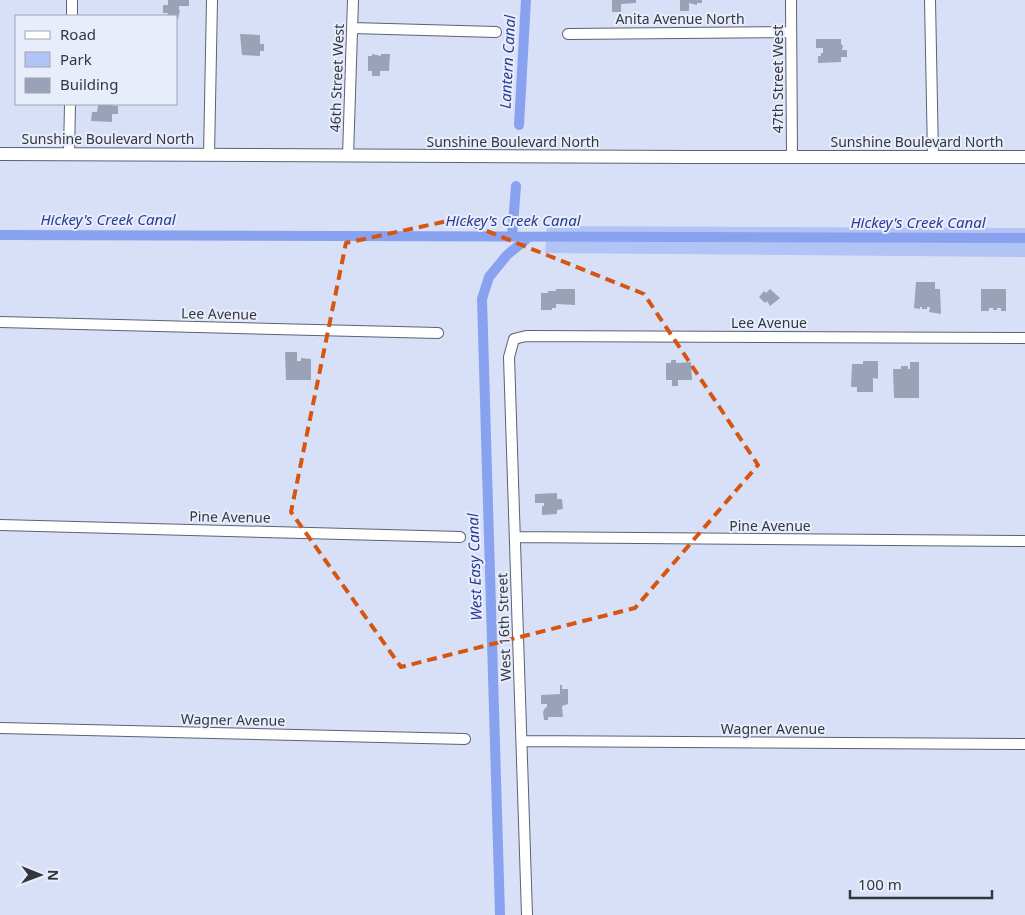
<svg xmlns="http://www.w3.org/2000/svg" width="1025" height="915" font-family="'Noto Sans',sans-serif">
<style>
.green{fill:#b2c3f5}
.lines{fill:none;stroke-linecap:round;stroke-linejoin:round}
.canal{stroke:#89a2f0;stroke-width:10}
.building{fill:#9aa2b7}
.minor-casing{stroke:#5b6276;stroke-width:12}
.tertiary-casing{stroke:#5b6276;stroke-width:14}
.minor{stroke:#fff;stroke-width:10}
.tertiary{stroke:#fff;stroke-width:12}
.marked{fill:none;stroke:#d65611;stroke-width:4;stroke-dasharray:10 6;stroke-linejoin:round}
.labels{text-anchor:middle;stroke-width:4;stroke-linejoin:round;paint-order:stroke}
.street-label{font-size:14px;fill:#33363f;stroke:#e8edfb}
.water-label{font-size:15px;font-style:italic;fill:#293b94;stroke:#e8edfb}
</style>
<rect width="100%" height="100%" fill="#d8e0f7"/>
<path class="green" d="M547 226 1025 228V257L545 253Z"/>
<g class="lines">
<path class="canal" d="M519 125 526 0
M0 235 1025 238
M512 237 516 186
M500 915 482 299 489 277 507 255 529 237"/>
</g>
<path class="building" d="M168 0H189V6H179V10H180L178 19H176V16H167L168 13H163V5H168Z
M612 0H636V3L621 4V12H612Z
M680 0H702V3H697V5L689 3V11H680Z
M240 34 260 35V44H264V51H260V56L242 55Z
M816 39H841V44L843 46 842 50H847V57H841V62L818 63V56H821V53H823V48H816Z
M372 54 381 56V54H390L389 71H380V76H372V71H368V56H372Z
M101 104H113V106H118V114H112V122L91 121 92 112H97L98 105Z
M916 282H935V289H940L941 314 929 312 930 307H927V309H922V307H920V309L914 308Z
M556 289H575V305L556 304V308H552V310H541V293H548V291H556Z
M770 289 780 298 770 306 767 301 765 303 759 297 764 291 766 293Z
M981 289H1006V311H1001V308H997V310H993V308H989V311H981Z
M285 352H297V361H301V358L311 359V380H286Z
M671 360H676V363L691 362 692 380H678V386H672V380H666V363H671Z
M863 361H878V379L873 378V392H857V387H851L852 364H863Z
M910 362H919V398H894L893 369H901V366H908V369H910Z
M557 493V499H562L563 509 557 510V514L542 515V506H544V503H535V494Z
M560 685H562V689H568V704L562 706 563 717H548V720H544L543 712 545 708 547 707V704H541V695L560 694Z"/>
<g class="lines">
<g class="minor-casing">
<path id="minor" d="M791 0 792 157
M930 0 933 157
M72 16V0
M352 28 496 32
M568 34 791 32
M69 154 70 104
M209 155 212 0
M348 156 353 0
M0 322 438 333
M0 525 460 537
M515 537 1025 541
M0 728 465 739
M522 741 1025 744
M527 915 509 357 514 339 526 336 1025 338"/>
</g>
<g class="tertiary-casing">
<path id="tertiary" d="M0 154 692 157H1025"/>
</g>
<use href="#minor" class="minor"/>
<use href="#tertiary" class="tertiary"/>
</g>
<path class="marked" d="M457 219 644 294 758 465 635 608 401 667 291 512 346 243Z"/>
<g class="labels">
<g class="street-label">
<text x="680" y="24">Anita Avenue North</text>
<text transform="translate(337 78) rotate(-88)" y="5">46th Street West</text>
<text transform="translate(778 79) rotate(-90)" y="5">47th Street West</text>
<text x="108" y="144">Sunshine Boulevard North</text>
<text x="513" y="147">Sunshine Boulevard North</text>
<text x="917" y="147">Sunshine Boulevard North</text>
<text transform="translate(219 314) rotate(1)" y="5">Lee Avenue</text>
<text x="769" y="328">Lee Avenue</text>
<text transform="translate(230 517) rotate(1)" y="5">Pine Avenue</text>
<text x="770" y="531">Pine Avenue</text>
<text transform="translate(504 627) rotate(-92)" y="5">West 16th Street</text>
<text transform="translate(233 720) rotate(1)" y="5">Wagner Avenue</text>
<text x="773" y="734">Wagner Avenue</text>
</g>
<g class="water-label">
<text transform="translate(508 62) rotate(-87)" y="5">Lantern Canal</text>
<text x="108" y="225">Hickey's Creek Canal</text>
<text x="513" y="226">Hickey's Creek Canal</text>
<text x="918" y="228">Hickey's Creek Canal</text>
<text transform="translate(475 567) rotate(-92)" y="5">West Easy Canal</text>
</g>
</g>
<rect x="15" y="15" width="162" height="90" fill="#e8edfb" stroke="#a0a4b0"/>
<rect x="25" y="31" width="25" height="8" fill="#ffffff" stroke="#a0a4b0"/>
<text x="60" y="40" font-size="15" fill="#33363f">Road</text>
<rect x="25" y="52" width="25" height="15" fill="#b2c3f5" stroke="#a0a4b0"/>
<text x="60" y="65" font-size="15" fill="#33363f">Park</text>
<rect x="25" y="78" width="25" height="15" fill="#9aa2b7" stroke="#a0a4b0"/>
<text x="60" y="90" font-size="15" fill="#33363f">Building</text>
<g transform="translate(40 875) rotate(91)" stroke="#e8edfb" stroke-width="4" paint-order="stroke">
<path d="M0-4L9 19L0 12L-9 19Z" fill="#33363f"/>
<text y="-8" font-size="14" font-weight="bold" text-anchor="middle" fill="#33363f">N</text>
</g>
<path d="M850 890v8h142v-8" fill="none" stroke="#33363f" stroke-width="2.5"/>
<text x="858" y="890" font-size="15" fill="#33363f" stroke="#e8edfb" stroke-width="4" paint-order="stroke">100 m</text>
</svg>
